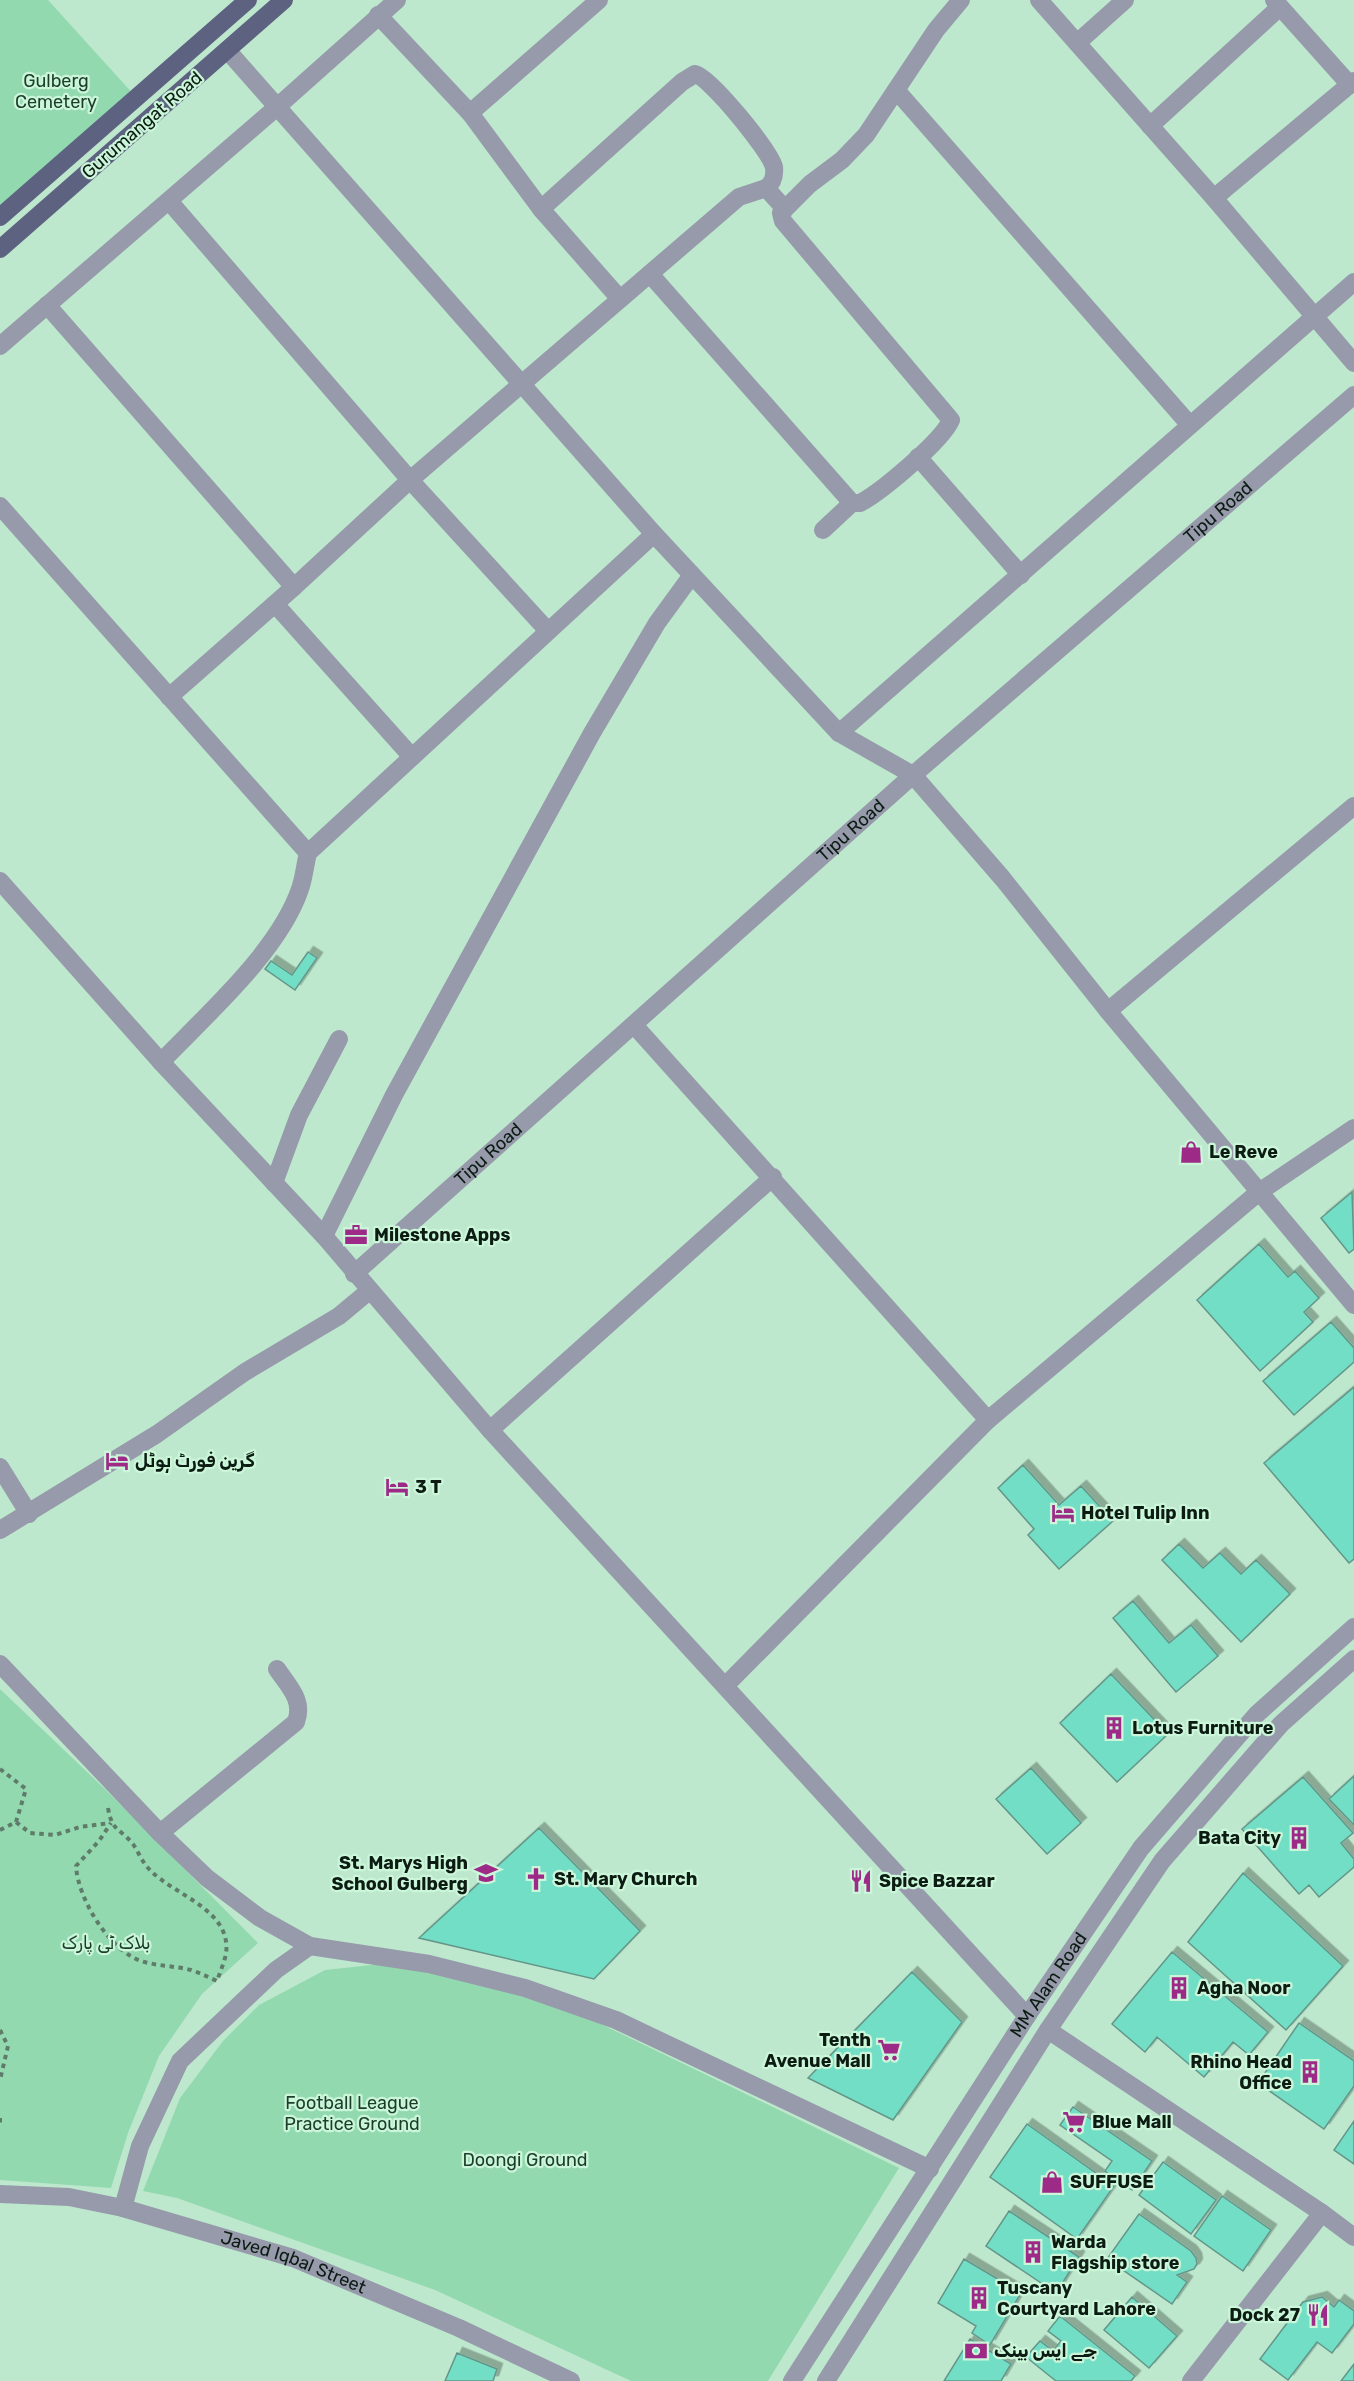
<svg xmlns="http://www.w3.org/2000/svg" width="1354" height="2381" font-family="Rubik,Cairo,sans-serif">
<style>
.green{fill:#93d9af}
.building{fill:#72dec6;stroke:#649689;stroke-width:1.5;filter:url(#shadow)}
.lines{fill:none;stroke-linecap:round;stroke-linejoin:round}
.path{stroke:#5f7b69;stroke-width:4;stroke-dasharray:4.5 4.5;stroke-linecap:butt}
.minor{stroke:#969aab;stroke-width:18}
.major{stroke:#5d6281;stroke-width:18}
.labels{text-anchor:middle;stroke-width:4.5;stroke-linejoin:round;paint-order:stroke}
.park-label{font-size:18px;fill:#1b3e2a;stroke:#cbf6da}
.street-label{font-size:18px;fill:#0c1c13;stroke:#cbf6da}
.poi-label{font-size:18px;font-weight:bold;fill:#0c1c13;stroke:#cbf6da;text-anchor:start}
</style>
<defs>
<filter id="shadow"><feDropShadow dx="5.5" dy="-5.5" stdDeviation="0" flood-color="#0004"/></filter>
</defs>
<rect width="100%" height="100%" fill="#bee8cd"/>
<path class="green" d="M0 0H48L136 97 0 211Z
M0 1689 105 1789 258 1943 202 1994 159 2056 128 2133 111 2188 0 2180Z
M408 1961 572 2010 899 2168 768 2381H631L435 2290 177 2198 143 2191 180 2098 223 2041 259 2005 325 1970Z"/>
<path class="building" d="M308 952 317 958 295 990 265 969 271 961 292 975Z
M1352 1192 1354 1249 1349 1253 1321 1218Z
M1259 1244 1288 1277 1295 1271 1319 1298 1304 1312 1313 1322 1260 1371 1197 1300Z
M1331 1322 1354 1348V1362L1294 1415 1263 1381Z
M1354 1387V1559L1349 1563 1264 1463Z
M1023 1465 1059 1505 1081 1486 1113 1521 1059 1569 1028 1535 1034 1529 998 1488Z
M1179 1544 1203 1568 1220 1553 1241 1574 1256 1560 1290 1594 1241 1642 1162 1560Z
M1133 1601 1169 1643 1191 1625 1218 1656 1176 1692 1113 1618Z
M1111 1674 1168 1734 1117 1782 1060 1723Z
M1031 1768 1081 1823 1047 1854 996 1799Z
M1354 1776V1825L1329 1799Z
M1303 1777 1353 1833 1341 1843 1354 1859V1867L1319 1897 1309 1885 1299 1894 1242 1829Z
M539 1828 640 1931 594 1979 419 1938Z
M1243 1873 1343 1966 1286 2030 1188 1942Z
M1172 1952 1268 2032 1249 2055 1233 2042 1204 2077 1157 2037 1145 2052 1112 2024Z
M912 1972 962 2022 893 2120 808 2078Z
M1299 2023 1354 2061V2086L1324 2129 1258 2083Z
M1073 2107 1152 2161 1132 2190 1105 2171 1112 2161 1060 2125Z
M1354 2121V2164L1334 2150Z
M1027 2124 1114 2186 1077 2239 990 2177Z
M1163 2162 1216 2200 1191 2234 1139 2195Z
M1222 2196 1271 2230 1243 2271 1194 2236Z
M1009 2211 1079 2257 1056 2293 986 2246Z
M1139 2214 1191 2251 1196 2258 1197 2264 1194 2269 1177 2275 1187 2282 1172 2304 1107 2259Z
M964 2259 1021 2293 990 2345 972 2333 976 2326 938 2303Z
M1132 2297 1177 2336 1149 2368 1104 2330Z
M1322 2297 1334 2307 1339 2300 1354 2311V2324L1332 2353 1317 2342 1288 2380 1260 2359 1303 2302Z
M1060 2316 1135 2376 1131 2381H1056L1026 2357 1040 2341 1053 2351 1061 2341 1048 2331Z
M970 2339 1011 2364 1001 2381H944Z
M457 2353 497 2369 493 2381H445Z
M1354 2364V2381H1341Z"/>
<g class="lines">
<path class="path" d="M0 1769 26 1789 16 1822
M108 1808C112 1832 120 1828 133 1844 139 1853 143 1864 151 1871 176 1896 232 1910 226 1954 224 1963 220 1972 217 1981 208 1977 200 1973 191 1970 175 1966 157 1966 141 1961 109 1950 78 1899 76 1866L99 1841 111 1823
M0 1830 16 1822 30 1833 55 1835 80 1827 110 1823
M0 2030 8 2046 0 2080
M0 2118V2125"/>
<g class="minor">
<path d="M1039 0 1214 198 1354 363"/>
<path d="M1274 0 1350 85"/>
<path d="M378 15 470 113 599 0"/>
<path d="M1077 43 1125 0"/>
<path d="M227 50 654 534 839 733 913 775 1003 879 1108 1011 1354 1305"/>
<path d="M896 90 1189 424"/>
<path d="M470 113 541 209 620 299"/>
<path d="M1150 126 1280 7"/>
<path d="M1214 198 1354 81"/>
<path d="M169 201 410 480 548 631"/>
<path d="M541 209 682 82 695 74C710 77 770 151 774 167 775 177 773 183 766 188"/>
<path d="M650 274 852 503H860C881 492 942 441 951 420L783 221 781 213 785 209"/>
<path d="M47 305 294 587"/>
<path d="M0 346 277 107 397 0"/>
<path d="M918 457 1021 575"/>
<path d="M0 506 308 853"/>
<path d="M823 530 852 503"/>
<path d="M275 604 412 757"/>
<path d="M169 697 294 587 410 480 739 197 766 188 785 209 810 184 842 160 866 135 936 30 961 0"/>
<path d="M839 733 1354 282"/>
<path d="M0 881 161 1062 324 1236 490 1430 1027 2016"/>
<path d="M1108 1011 1354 806"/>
<path d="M634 1025 988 1420"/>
<path d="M161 1062C206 1015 279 951 300 889 304 878 305 865 308 853L654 534"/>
<path d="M274 1183 299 1115 339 1039"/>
<path d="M324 1236 394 1095 592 733 657 623 692 575"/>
<path id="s1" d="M354 1274 913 775 1354 395"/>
<path d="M490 1430 773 1177"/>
<path d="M0 1467 29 1514"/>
<path d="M0 1530 157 1434 245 1372 339 1316 369 1291"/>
<path d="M0 1664 160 1833 207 1878 260 1918 310 1946 429 1964 525 1988 616 2020 930 2169"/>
<path d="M726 1685 988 1420 1259 1192 1354 1128"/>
<path d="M160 1833 296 1722C304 1700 289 1687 277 1669"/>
<path d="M1048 2030 1322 2213 1354 2237"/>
<path id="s2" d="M0 2194 69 2197 123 2208 293 2258 459 2328 571 2381"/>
<path d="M123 2208 140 2146 180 2061 276 1970 310 1946"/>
<path id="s3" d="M792 2381 1027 2016 1141 1848 1257 1714 1354 1627"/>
<path d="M826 2381 1048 2030 1162 1861 1281 1724 1354 1659"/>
<path d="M1191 2381 1322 2213"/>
</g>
<path class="major" d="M0 217 248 0
M0 249 284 0"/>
</g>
<defs>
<g id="shop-bare" transform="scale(1.8)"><path d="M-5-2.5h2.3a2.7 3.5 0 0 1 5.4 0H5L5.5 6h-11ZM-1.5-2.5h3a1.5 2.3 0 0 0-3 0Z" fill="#9d2a86" stroke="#cbf6da" stroke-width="2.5" paint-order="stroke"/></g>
<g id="office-bare" transform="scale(1.8)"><path d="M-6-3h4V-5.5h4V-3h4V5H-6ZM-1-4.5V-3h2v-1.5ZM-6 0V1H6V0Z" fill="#9d2a86" stroke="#cbf6da" stroke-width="2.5" paint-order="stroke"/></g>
<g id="hotel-bare" transform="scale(1.8)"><path d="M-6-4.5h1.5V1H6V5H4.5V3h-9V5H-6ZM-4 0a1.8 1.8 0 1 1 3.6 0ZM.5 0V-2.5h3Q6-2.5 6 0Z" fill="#9d2a86" stroke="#cbf6da" stroke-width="2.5" paint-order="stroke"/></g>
<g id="building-bare" transform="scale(1.8)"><path d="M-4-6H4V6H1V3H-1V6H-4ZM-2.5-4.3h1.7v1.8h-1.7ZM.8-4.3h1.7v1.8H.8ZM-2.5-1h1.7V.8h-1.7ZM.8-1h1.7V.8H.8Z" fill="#9d2a86" stroke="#cbf6da" stroke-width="2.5" paint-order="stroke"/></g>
<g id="school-bare" transform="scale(1.8)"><path d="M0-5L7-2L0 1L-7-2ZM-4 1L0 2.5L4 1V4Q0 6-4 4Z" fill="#9d2a86" stroke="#cbf6da" stroke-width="2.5" paint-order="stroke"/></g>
<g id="church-bare" transform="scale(1.8)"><path d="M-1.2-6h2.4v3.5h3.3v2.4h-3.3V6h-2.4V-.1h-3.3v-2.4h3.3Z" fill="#9d2a86" stroke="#cbf6da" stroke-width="2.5" paint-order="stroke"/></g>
<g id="restaurant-bare" transform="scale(1.8)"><path d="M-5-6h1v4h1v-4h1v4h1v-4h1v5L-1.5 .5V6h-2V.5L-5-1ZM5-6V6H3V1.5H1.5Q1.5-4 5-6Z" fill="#9d2a86" stroke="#cbf6da" stroke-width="2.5" paint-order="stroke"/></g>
<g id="supermarket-bare" transform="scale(1.8)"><path d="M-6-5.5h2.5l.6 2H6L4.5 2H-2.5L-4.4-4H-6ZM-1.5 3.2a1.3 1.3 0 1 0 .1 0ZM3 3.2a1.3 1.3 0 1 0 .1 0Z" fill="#9d2a86" stroke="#cbf6da" stroke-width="2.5" paint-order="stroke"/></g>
<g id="bank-bare" transform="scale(1.8)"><path d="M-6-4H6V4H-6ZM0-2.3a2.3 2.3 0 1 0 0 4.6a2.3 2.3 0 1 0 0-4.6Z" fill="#9d2a86" stroke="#cbf6da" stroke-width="2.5" paint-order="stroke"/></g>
</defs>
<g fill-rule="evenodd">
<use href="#shop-bare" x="1191" y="1152"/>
<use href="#office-bare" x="356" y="1235"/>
<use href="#hotel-bare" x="117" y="1461"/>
<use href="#hotel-bare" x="397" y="1487"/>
<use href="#hotel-bare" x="1063" y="1513"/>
<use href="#building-bare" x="1114" y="1728"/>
<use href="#building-bare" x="1299" y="1838"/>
<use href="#school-bare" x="486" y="1873"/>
<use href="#church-bare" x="536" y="1879"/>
<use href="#restaurant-bare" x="861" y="1881"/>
<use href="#building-bare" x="1179" y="1988"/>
<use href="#supermarket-bare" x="889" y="2050"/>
<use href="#building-bare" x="1310" y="2072"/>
<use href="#supermarket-bare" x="1074" y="2122"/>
<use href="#shop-bare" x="1052" y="2182"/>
<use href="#building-bare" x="1033" y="2252"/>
<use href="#building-bare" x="979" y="2298"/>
<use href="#restaurant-bare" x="1318" y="2315"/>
<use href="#bank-bare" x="976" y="2351"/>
</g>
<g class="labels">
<g class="park-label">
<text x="56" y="87">Gulberg<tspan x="56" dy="21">Cemetery</tspan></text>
<text x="106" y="1949">بلاک ٹی پارک</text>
<text x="352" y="2109">Football League<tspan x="352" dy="21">Practice Ground</tspan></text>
<text x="525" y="2166">Doongi Ground</text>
</g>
<g class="street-label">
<text transform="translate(142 125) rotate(-41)" y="6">Gurumangat Road</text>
<text dy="6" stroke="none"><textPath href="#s1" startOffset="1152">Tipu Road</textPath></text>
<text dy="6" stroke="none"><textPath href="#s1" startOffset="666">Tipu Road</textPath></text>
<text dy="6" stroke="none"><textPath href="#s1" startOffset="180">Tipu Road</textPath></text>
<text dy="6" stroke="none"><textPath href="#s3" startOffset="472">MM Alam Road</textPath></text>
<text dy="6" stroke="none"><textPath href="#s2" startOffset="303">Javed Iqbal Street</textPath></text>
</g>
<g class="poi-label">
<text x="1209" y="1158">Le Reve</text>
<text x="374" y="1241">Milestone Apps</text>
<text x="135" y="1467">گرین فورٹ ہوٹل</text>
<text x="415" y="1493">3 T</text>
<text x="1081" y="1519">Hotel Tulip Inn</text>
<text x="1132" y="1734">Lotus Furniture</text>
<text x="1281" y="1844" text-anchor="end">Bata City</text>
<text x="468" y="1869" text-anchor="end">St. Marys High<tspan x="468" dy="21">School Gulberg</tspan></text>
<text x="554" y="1885">St. Mary Church</text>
<text x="879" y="1887">Spice Bazzar</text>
<text x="1197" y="1994">Agha Noor</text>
<text x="871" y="2046" text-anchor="end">Tenth<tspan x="871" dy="21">Avenue Mall</tspan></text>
<text x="1292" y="2068" text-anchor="end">Rhino Head<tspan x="1292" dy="21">Office</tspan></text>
<text x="1092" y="2128">Blue Mall</text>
<text x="1070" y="2188">SUFFUSE</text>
<text x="1051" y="2248">Warda<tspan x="1051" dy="21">Flagship store</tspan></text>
<text x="997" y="2294">Tuscany<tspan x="997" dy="21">Courtyard Lahore</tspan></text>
<text x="1300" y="2321" text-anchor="end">Dock 27</text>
<text x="994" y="2357">جے ایس بینک</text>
</g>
</g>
</svg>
